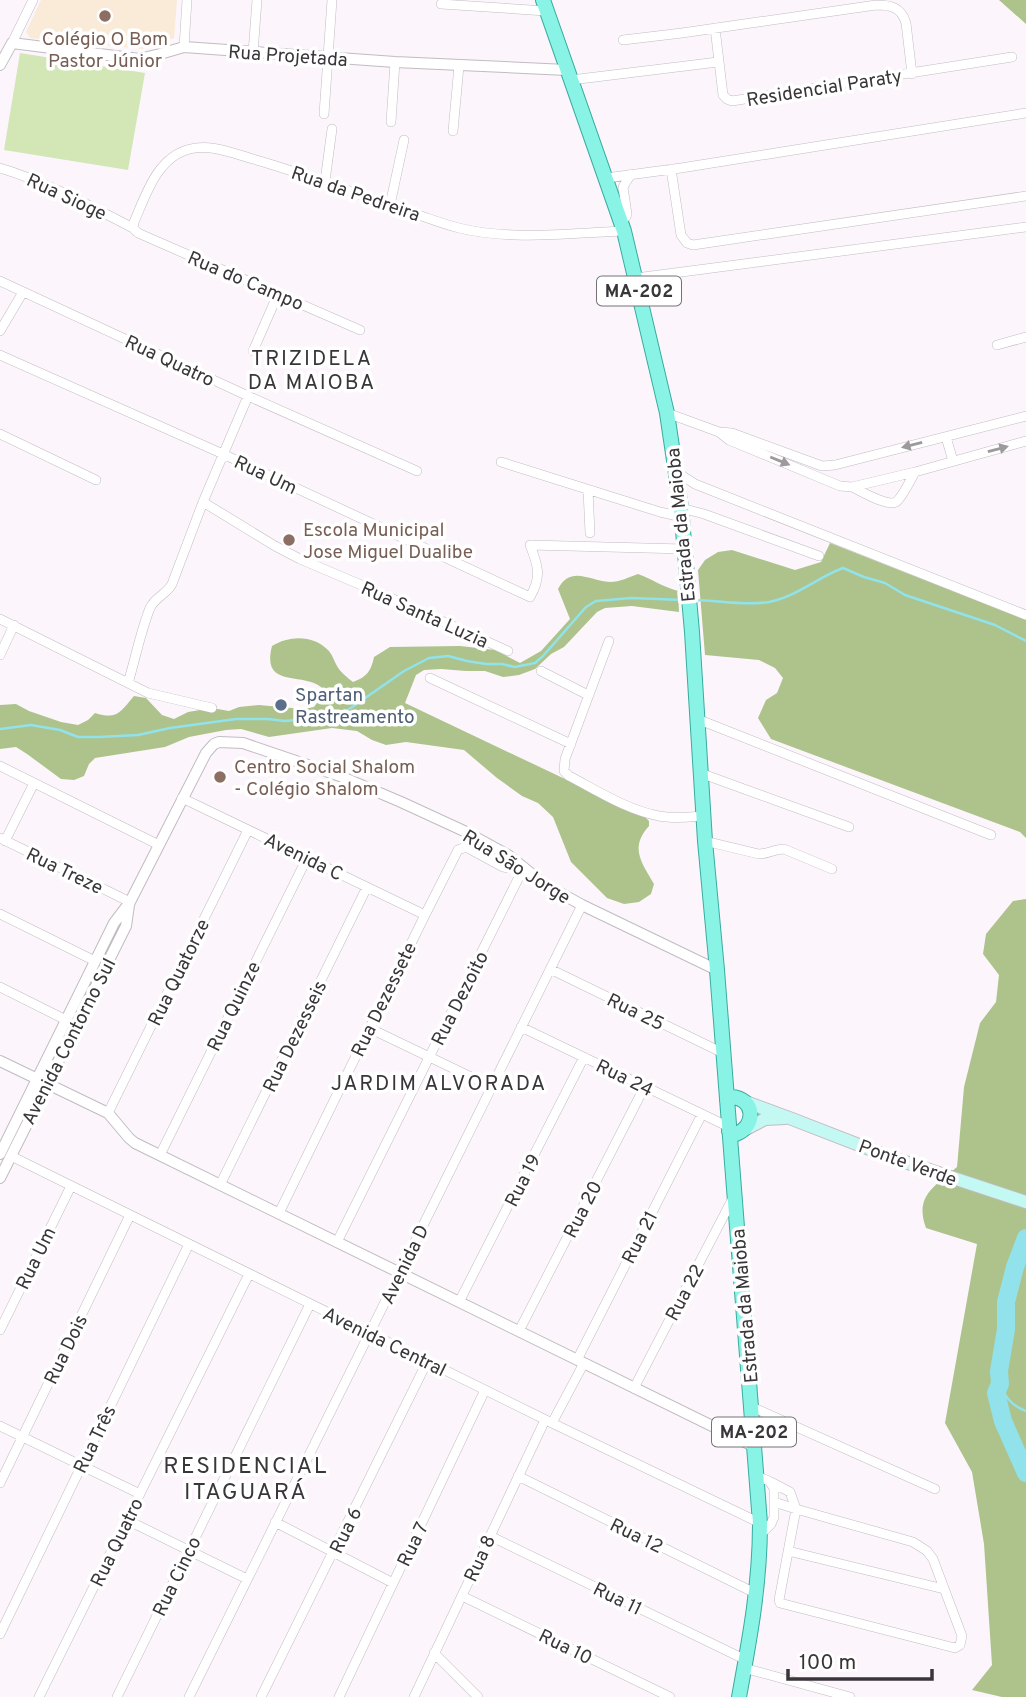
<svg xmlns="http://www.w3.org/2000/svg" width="1026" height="1697" font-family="Overpass,sans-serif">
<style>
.education{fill:#faebd8}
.green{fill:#d3e6b6}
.forest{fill:#adc38b}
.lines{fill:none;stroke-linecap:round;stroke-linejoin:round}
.stream{stroke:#91e2eb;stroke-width:2.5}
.river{stroke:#91e2eb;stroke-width:18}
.minor-casing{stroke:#c1bcc1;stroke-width:10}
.tertiary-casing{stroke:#c1bcc1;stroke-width:12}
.secondary-casing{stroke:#c1bcc1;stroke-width:14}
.primary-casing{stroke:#39ac9f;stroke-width:16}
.minor{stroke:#fff;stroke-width:9}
.tertiary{stroke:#fff;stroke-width:10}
.secondary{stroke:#c4f9f3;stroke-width:12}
.primary{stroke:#89f3e6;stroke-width:14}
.oneway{fill:#9c9a9c}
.education-dot{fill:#8d6e63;stroke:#fff;stroke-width:2.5}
.service-dot{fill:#5c6f8a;stroke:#fff;stroke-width:2.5}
.labels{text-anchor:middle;stroke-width:7;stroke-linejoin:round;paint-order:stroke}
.shield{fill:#fff;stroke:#747274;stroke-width:2}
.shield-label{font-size:18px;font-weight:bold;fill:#383638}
.education-label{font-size:19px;fill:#785e54;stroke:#fff;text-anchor:start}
.street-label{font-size:19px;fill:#383638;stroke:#fff}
.service-label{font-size:19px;fill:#4e5e75;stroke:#fff;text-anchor:start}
.neighbourhood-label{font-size:21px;letter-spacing:2px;fill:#383638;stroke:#fff}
.quarter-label{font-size:23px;letter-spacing:2px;fill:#383638;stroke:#fff}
</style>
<rect width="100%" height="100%" fill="#fcf6fc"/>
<path class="education" d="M41 0H177L174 38 142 49 30 38 26 32Z"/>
<path class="green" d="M20 53 145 73 128 170 4 150Z"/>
<path class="forest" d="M999 0H1026V24Z
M830 543 1026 620V838L1020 832 771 739 758 718 766 700 777 693 783 678 775 668 759 660 705 655 698 570 705 560 718 552 732 550 795 570 821 562Z
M638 574C652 579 663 587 678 591L679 612 632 606 605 608 597 612 564 647 551 654 535 669 519 675 503 677 485 671H466L441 669 424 670 416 675 405 703 645 817 649 821V826C629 848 642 863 654 884L651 894 639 902 624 904 607 898 571 862 553 817 538 803 522 796 497 778 464 750 406 742 386 745 372 740 357 731 332 728 269 737 241 729 226 730 189 737 165 747 95 758 89 764 84 776 74 780 61 779 27 754 16 747 0 749V705L16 704 29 711 61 722 78 725 88 720 95 713C118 720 120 712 134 696L146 698 162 715 174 719 188 712 212 708 229 711 239 707 259 705 303 709 314 707 322 696 321 687C302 672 261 689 272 646 290 635 314 635 329 651 333 656 334 661 337 666 341 673 347 677 353 682 367 677 371 671 374 657L390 647 460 646 495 650 520 663 541 651 570 619 558 589C571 565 589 581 610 582 620 582 629 577 638 574Z
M1026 899V1697H1002L972 1690 992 1665 984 1544 972 1472 945 1423 977 1244 926 1228C914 1196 935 1186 957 1167L964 1087 980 1023 996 1002 999 975 983 954 986 934 1013 901Z"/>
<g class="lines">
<path class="stream" d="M693 600C718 600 744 606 769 602 796 597 818 577 843 568L864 577 885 583 905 595 995 625 1026 641
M0 729 31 725 60 730 78 737H99L138 735 170 728 236 719H268L285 721 323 717 348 710 404 671 429 658 448 656 467 661 486 664H502L515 667 535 663 543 656 586 607 596 601 631 598 683 600
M1000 1384C1005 1397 1012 1406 1026 1411"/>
<path class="river" d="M1026 1238 1015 1267 1006 1302V1329L999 1371 1000 1384 996 1393 1003 1421 1026 1473"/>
<g class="minor-casing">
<path id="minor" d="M441 4 546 11
M715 28 723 95 727 99 732 101 1012 57
M623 40 682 33 876 5C891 5 901 7 906 23L912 74
M12 43 33 0
M184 47 187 0
M253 53 257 0
M571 80 718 62
M324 114 332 0
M391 122 395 62
M453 131 459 66
M0 168C47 182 90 206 133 228L138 233 360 330
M671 169 681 235 687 243 693 245 1026 196
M606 178 681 168 1026 113
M325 181 332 129
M390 205 404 140
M621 221 626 217 627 214 623 187 631 174
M133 228 134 222C146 195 157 157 190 149 211 144 232 153 253 159 306 174 357 194 409 212 426 217 442 224 459 228 512 241 570 233 624 231
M636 278 1026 227
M0 281 248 396 417 471
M0 331 23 292
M997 345 1026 337
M253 351 278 294
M0 355 223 454 530 597C542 577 538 565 530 545L684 549
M667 413 719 432 732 433 822 466 835 465 1026 416
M719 432 729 440 840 486 852 487 915 472 1026 441
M0 434 96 480
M946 437 953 461
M501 462 660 512 682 517
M675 471 695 484 1026 615
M852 487C861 491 887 507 896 502 902 498 911 479 915 472
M588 490 590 533
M203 502 275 546 300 559 380 593 508 651
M681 508 704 514 819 556
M0 619 148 693 212 708
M609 641 565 759 564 771 569 776C598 791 627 810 659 816 674 819 689 817 703 816
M0 655 14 625
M541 671 588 695
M430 678 571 744
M128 683C135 660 141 630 150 608 155 597 167 594 172 584L203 502 248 396
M697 719 991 835
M0 766 159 845
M700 773 849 827
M182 798 425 915
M0 838 130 902
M5 841 34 783
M705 841 759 854C768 854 775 849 784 849L832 869
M0 914 95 961
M550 969 723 1053
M0 987 66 1020
M521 1027 729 1127
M369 1028 492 1087
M108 1113 248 830
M160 1155 307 858
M11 1156 552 1423 760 1523
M220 1185 367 887
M279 1213 425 915 458 850 463 848H468L503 867 514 869 524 867
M337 1242 524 867
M459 1302 584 1057
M0 1330 71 1186
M519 1331 645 1086
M577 1360 702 1114
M634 1388 733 1198
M752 1407 935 1489
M552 1423 584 1363
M0 1426 140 1494
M518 1476 757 1594
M757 1476 769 1481 774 1488V1517L771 1524 760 1535
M771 1482 790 1492 796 1509 779 1600 780 1603 955 1648 960 1645 962 1636 933 1559 927 1551 913 1542 796 1509 774 1502
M0 1483 130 1215
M127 1520 247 1579
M275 1522 393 1583
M490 1536 746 1660
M788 1551 944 1589
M462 1596 670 1697
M0 1634 189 1244
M434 1653 478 1697
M744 1668 850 1697
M39 1697 249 1274
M117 1697 310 1304
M189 1697 582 905
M261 1697 427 1362
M339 1697 485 1390
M414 1697 545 1420"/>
</g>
<g class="tertiary-casing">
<path id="tertiary" d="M0 65 12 43 139 59 160 54 184 47 395 62 567 70
M0 1061 108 1113 129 1138 135 1143 755 1447
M0 1154 114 923 130 902 206 753 214 744 219 742 243 743 340 776 401 802 464 831 508 855 544 884 582 905 717 970
M0 1178 126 926 129 905"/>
</g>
<g class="secondary-casing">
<path id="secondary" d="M746 1102 792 1119 890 1157 1026 1202
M746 1129 765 1119 785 1118"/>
</g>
<g class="primary-casing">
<path id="primary" d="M543 0 624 231 667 413 681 508 692 632 705 841 717 970 760 1523C760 1584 750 1637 739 1697
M727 1101 731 1097C755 1098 757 1126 736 1134L729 1131"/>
</g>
<use href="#minor" class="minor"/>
<use href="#tertiary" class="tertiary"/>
<use href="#secondary" class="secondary"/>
<use href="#primary" class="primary"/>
</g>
<defs><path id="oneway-solid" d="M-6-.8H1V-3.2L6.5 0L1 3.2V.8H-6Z" transform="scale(1.75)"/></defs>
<g class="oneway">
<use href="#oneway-solid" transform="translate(912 445) rotate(166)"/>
<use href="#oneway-solid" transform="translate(998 449) rotate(-15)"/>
<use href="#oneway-solid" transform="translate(780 461) rotate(22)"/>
</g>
<g class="education-dot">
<circle cx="105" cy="16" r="7"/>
<circle cx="289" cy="540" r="7"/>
<circle cx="220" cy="777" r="7"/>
</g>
<circle class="service-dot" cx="281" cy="705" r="7"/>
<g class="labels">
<g class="shield">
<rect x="597" y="276.5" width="84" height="29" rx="5"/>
<rect x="712" y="1417.5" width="84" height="29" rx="5"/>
</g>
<g class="shield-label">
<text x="639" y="297">MA-202</text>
<text x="754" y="1438">MA-202</text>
</g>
<g class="education-label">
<text x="105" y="45" text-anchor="middle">Colégio O Bom<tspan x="105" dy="22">Pastor Júnior</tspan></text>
<text x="303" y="536">Escola Municipal<tspan x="303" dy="22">Jose Miguel Dualibe</tspan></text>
<text x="234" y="773">Centro Social Shalom<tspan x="234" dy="22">- Colégio Shalom</tspan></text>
</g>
<g class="street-label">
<text transform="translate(288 55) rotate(4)" y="7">Rua Projetada</text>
<text transform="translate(824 87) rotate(-9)" y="7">Residencial Paraty</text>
<text transform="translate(356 193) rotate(19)" y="7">Rua da Pedreira</text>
<text transform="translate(67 196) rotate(25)" y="7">Rua Sioge</text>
<text transform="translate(246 280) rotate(23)" y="7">Rua do Campo</text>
<text transform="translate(170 360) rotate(25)" y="7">Rua Quatro</text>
<text transform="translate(266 474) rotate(25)" y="7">Rua Um</text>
<text transform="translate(680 525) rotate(-96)" y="7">Estrada da Maioba</text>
<text transform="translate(425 614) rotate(24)" y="7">Rua Santa Luzia</text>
<text transform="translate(304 856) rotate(26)" y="7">Avenida C</text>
<text transform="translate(517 866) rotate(32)" y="7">Rua São Jorge</text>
<text transform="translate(65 870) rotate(26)" y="7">Rua Treze</text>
<text transform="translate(178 972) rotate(-64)" y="7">Rua Quatorze</text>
<text transform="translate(459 998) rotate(-63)" y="7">Rua Dezoito</text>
<text transform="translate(383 999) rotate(-64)" y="7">Rua Dezessete</text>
<text transform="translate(233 1006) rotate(-64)" y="7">Rua Quinze</text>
<text transform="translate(636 1011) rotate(26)" y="7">Rua 25</text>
<text transform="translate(294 1036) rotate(-64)" y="7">Rua Dezesseis</text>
<text transform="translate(68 1041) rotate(-63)" y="7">Avenida Contorno Sul</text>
<text transform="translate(625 1077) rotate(26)" y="7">Rua 24</text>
<text transform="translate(908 1162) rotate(20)" y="7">Ponte Verde</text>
<text transform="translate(522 1180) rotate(-63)" y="7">Rua 19</text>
<text transform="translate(582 1209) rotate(-63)" y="7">Rua 20</text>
<text transform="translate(639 1237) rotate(-63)" y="7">Rua 21</text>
<text transform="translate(35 1258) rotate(-64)" y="7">Rua Um</text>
<text transform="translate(404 1264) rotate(-64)" y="7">Avenida D</text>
<text transform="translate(684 1292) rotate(-62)" y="7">Rua 22</text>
<text transform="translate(744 1306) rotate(-95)" y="7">Estrada da Maioba</text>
<text transform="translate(385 1341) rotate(26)" y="7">Avenida Central</text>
<text transform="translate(65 1349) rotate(-64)" y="7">Rua Dois</text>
<text transform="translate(94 1439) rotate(-64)" y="7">Rua Três</text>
<text transform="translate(345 1530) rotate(-64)" y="7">Rua 6</text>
<text transform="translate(637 1535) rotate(26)" y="7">Rua 12</text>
<text transform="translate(116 1542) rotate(-64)" y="7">Rua Quatro</text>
<text transform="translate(412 1544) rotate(-64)" y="7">Rua 7</text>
<text transform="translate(479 1558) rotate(-65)" y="7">Rua 8</text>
<text transform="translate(176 1576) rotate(-64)" y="7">Rua Cinco</text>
<text transform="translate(618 1598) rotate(26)" y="7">Rua 11</text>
<text transform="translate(566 1646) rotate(26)" y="7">Rua 10</text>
</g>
<g class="service-label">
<text x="295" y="701">Spartan<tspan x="295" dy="22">Rastreamento</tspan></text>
</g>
<g class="neighbourhood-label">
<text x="312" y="365">TRIZIDELA<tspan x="312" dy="24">DA MAIOBA</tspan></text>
<text x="439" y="1090">JARDIM ALVORADA</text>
</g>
<g class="quarter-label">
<text x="246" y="1473">RESIDENCIAL<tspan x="246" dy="26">ITAGUARÁ</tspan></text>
</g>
</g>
<path d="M788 1669v10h144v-10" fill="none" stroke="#383638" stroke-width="3.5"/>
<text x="799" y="1669" font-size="21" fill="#383638" stroke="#ffffff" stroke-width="5" paint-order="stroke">100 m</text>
</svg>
